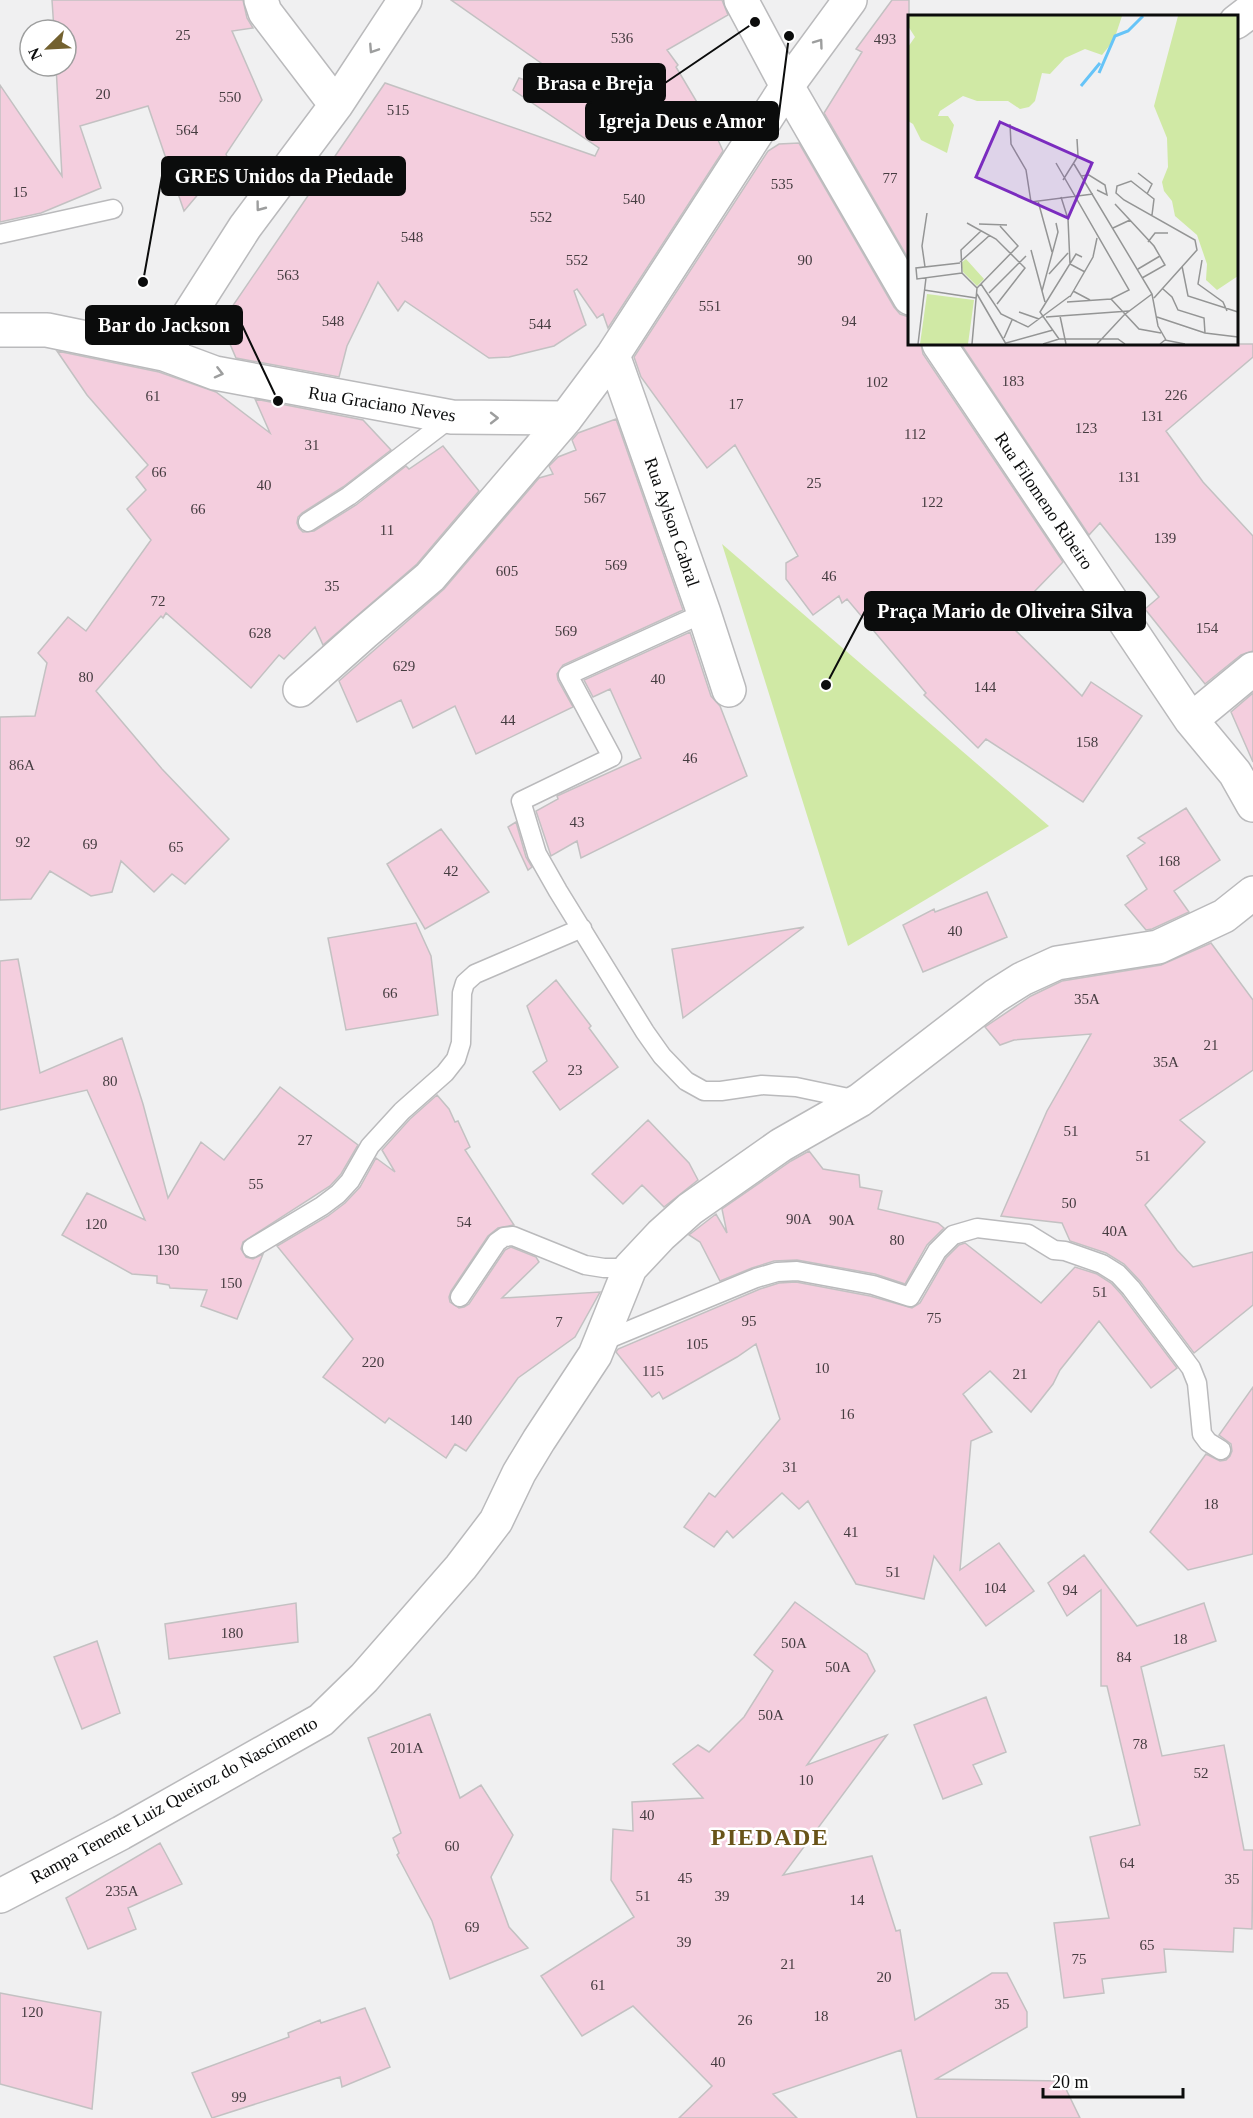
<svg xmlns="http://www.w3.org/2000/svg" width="1253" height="2118" font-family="'Times New Roman',serif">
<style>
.green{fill:#d0e9a5}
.building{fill:#f4cede;stroke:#c3c1c2;stroke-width:1.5}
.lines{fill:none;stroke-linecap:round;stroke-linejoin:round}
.lane-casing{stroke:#bababc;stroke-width:21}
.street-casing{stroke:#bababc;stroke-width:36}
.lane{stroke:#fff;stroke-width:18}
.street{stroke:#fff;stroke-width:33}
.oneway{stroke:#9d9e9e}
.labels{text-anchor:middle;stroke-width:5;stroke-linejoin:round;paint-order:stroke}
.number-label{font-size:15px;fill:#453c40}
.street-label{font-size:18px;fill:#0b0c0c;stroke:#fff}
.district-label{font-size:24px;font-weight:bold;letter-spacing:1.5px;fill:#685318;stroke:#fff}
.inset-river{fill:none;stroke:#66c4f8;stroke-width:3}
.inset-road{fill:none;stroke:#949595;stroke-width:1.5}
.view{fill:#7b2cbf;fill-opacity:0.15;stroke:#7b2cbf;stroke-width:3}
.inset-edge{fill:none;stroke:#0b0c0c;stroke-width:3}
.leader{fill:none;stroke:#0b0c0c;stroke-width:2}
.callout-dot{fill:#0b0c0c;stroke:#fff;stroke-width:2}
.callout{fill:#0b0c0c;stroke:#0b0c0c;stroke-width:2}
.callout-label{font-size:20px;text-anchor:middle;font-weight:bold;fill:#fff}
</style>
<rect width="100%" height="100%" fill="#f0f0f1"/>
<path class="green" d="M722 544 1049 826 848 946Z"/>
<path class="building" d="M52 0H243L247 18 253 28 232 31 262 100 226 154 228 159 184 211 148 106 80 126 101 188 41 213 0 222V85L62 176 56 66H66V30H54Z
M451 0H722L728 15 667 50 678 65 676 67 713 129 723 151 608 328 603 314 597 318 577 289 574 291 586 325 554 346 509 357 489 358 405 301 398 311 378 282 347 346 339 377 236 358 221 323 385 83 595 156 599 148 513 90 519 78 596 105 598 103Z
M892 0H909V260L824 113 862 52 856 49Z
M799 143 894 307 900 314 909 317V344H921L923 354 1063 562 1006 621 1082 696 1091 682 1142 716 1083 802 986 739 978 748 924 695 926 693 847 599 842 603 839 596 813 615 786 579V563L798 556 735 445 707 468 641 377 634 357 768 151 779 144Z
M961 344H1253V357L1166 431 1203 482 1253 536V651L1241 655 1205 684 1145 609 1159 597 1100 523 1089 535Z
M57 351 159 372 216 392 270 433 255 399 363 420 391 450 343 487 302 513 298 517 297 523 299 528 303 532 314 531 356 505 406 466 409 469 443 446 479 491 417 564 323 645 315 627 284 659 279 655 251 688 166 613 163 618 161 616 96 691 162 769 229 839 185 884 172 874 154 892 121 861 112 892 91 896 50 871 31 899 0 900V717L35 716 47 663 38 653 68 617 86 631 151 540 127 509 146 490 136 477 148 465 87 395Z
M616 419 683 610 563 665 557 674 558 680 573 707 476 754 455 706 413 728 401 700 357 722 339 681 444 589 539 478 553 474 549 466 558 457 576 450 572 440 578 433Z
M690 632 711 696 720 706 747 776 581 858 577 841 551 856 536 811 558 799 557 796 641 758 610 689 593 697 584 680Z
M1253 693V762L1231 712Z
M1186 808 1220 860 1174 891 1189 912 1152 929 1146 930 1125 905 1147 889 1127 856 1145 843 1138 838Z
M516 822 526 857 532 867 528 870 508 827Z
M441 829 489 892 425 929 387 864Z
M987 892 1007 937 923 972 903 925 934 909 935 912Z
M416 923 431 956 438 1015 346 1030 328 938Z
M804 927 683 1018 672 949Z
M1211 943 1253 1000V1070L1180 1120 1205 1142 1145 1205 1177 1250 1193 1267 1253 1252V1305L1194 1353 1140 1281 1124 1264 1106 1253 1070 1241 1062 1223 1001 1216 1047 1111 1091 1034 1014 1040 1000 1045 985 1027 1031 996 1062 981 1161 965Z
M18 959 40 1073 122 1038 143 1104 168 1198 201 1142 224 1160 280 1087 358 1145 341 1174 330 1186 243 1242 241 1249 246 1257 253 1259 263 1254 237 1319 201 1306 207 1290 170 1288 169 1285 157 1283V1276L132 1274 62 1235 87 1193 145 1220 87 1090 0 1110V961Z
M556 980 591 1026 589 1028 618 1067 560 1110 533 1072 547 1061 527 1006Z
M437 1095 449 1109 455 1122 458 1121 470 1147 465 1150 514 1225 498 1228 488 1236 451 1291 449 1297 450 1302 459 1308 464 1307 469 1304 505 1250 511 1247 536 1257 539 1262 502 1298 600 1292 575 1337 518 1378 466 1451 455 1444 446 1458 389 1418 385 1423 323 1377 353 1339 277 1246 328 1216 345 1203 360 1187 376 1158 395 1172 382 1150 410 1119Z
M648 1120 689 1163 698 1180 664 1207 642 1185 623 1204 592 1174Z
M809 1151 823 1169 859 1175 860 1187 882 1191 878 1209 938 1223 944 1228 927 1245 905 1284 875 1274 797 1260 774 1261 752 1268 720 1281 700 1242 689 1235 716 1214 727 1233 722 1209 791 1161Z
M965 1243 1041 1303 1075 1267 1097 1274 1111 1283 1122 1295 1177 1368 1151 1388 1099 1321 1060 1370 1053 1384 1031 1412 990 1371 963 1394 992 1432 971 1441 960 1570 999 1543 1034 1591 986 1626 934 1556 924 1599 856 1584 808 1501 799 1509 782 1493 733 1538 727 1531 714 1547 684 1527 709 1493 715 1497 780 1419 756 1344 737 1357 663 1399 659 1392 652 1397 616 1352 618 1349 760 1289 779 1283 796 1282 870 1296 912 1308 920 1303 946 1258 959 1245Z
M1253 1387V1554L1188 1570 1150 1532 1206 1454 1220 1461 1226 1460 1230 1456 1232 1451 1231 1444 1219 1435Z
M1084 1555 1137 1626 1204 1603 1216 1641 1141 1667 1162 1756 1224 1745 1244 1850H1253L1252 1929 1234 1928 1233 1952 1164 1949 1166 1972 1102 1979 1104 1993 1064 1998 1054 1923 1109 1918 1090 1837 1140 1825 1107 1686H1101V1590L1067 1616 1048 1583Z
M795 1602 867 1654 875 1671 807 1765 887 1735 783 1875 872 1856 896 1931 900 1930 915 2020 992 1973H1007L1027 2012V2027L936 2079 1062 2081 1080 2118H917L901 2050 773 2094 797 2118H679L712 2086 633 2006 582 2036 541 1976 634 1917 611 1880 613 1829 633 1831 632 1802 703 1798 673 1764 698 1745 709 1752 744 1717 773 1671 754 1655Z
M296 1603 298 1642 169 1659 165 1624Z
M97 1641 120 1713 82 1729 54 1657Z
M986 1697 1006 1752 973 1765 982 1784 943 1799 914 1725Z
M430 1714 460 1798 481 1785 513 1835 491 1877 509 1927 528 1948 450 1979 432 1921 397 1855 399 1853 393 1838 401 1833 368 1738Z
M160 1843 182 1884 128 1908 136 1929 88 1949 66 1898Z
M0 1993 101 2012 92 2109 0 2084Z
M365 2008 390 2067 342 2087 340 2077 212 2118 192 2073 289 2037 288 2033 320 2020 321 2023Z"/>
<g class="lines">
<g class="lane-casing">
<path id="lane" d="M0 234 113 209
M308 522 349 496 452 417
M704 613 568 675 612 757 521 801 537 854 558 891 645 1032 662 1056 686 1081 704 1091H721L762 1085 796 1087 858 1100
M252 1248 322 1206 338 1194 350 1181 370 1146 402 1111 445 1073 456 1059 461 1043 462 993 465 983 475 974 582 928
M460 1297 497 1242 504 1237 513 1236 585 1265 604 1268H630
M601 1342 756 1278 777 1272 797 1271 873 1285 910 1297 937 1251 953 1235 977 1228 1028 1234 1054 1250 1065 1251 1102 1264 1118 1274 1131 1288 1191 1368 1197 1383 1202 1434 1208 1442 1221 1450"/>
</g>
<g class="street-casing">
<path id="street" d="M261 0 265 12 336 105
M741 0 787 86 910 298
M1236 22 1253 9
M0 330H47L164 354 215 373 452 417 566 418
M939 344 1191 720 1235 773 1253 805
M164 354 245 227 336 105 405 0
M613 355 704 613 729 690
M300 690 364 633 430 577 566 418 613 355 787 86 850 0
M1191 720 1253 669
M0 1896 121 1833 321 1720 364 1678 461 1567 496 1521 519 1473 539 1440 595 1355 630 1268 661 1235 690 1209 781 1145 860 1100 995 996 1022 979 1057 963 1158 947 1224 916 1253 893"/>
</g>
<use href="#lane" class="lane"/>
<use href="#street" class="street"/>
</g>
<defs><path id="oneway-chevron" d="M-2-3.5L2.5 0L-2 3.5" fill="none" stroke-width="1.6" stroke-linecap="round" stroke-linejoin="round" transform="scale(1.5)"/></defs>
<g class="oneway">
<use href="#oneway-chevron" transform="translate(819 43) rotate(-54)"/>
<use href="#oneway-chevron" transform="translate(373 49) rotate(123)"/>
<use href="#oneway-chevron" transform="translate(260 207) rotate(127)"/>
<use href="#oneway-chevron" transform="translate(219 373) rotate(14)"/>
<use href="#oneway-chevron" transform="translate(494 418)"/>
</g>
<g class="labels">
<g class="number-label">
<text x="183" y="40">25</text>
<text x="622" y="43">536</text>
<text x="885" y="44">493</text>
<text x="103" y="99">20</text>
<text x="230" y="102">550</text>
<text x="398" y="115">515</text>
<text x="187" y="135">564</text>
<text x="890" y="183">77</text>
<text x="782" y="189">535</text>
<text x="20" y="197">15</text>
<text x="634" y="204">540</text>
<text x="541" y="222">552</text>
<text x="412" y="242">548</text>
<text x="577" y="265">552</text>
<text x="805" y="265">90</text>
<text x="288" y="280">563</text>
<text x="710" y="311">551</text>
<text x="333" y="326">548</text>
<text x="849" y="326">94</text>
<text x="540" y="329">544</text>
<text x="1013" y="386">183</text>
<text x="877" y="387">102</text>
<text x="1176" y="400">226</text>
<text x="153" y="401">61</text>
<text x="736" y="409">17</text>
<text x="1152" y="421">131</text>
<text x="1086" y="433">123</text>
<text x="915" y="439">112</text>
<text x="312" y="450">31</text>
<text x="159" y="477">66</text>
<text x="1129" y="482">131</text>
<text x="814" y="488">25</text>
<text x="264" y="490">40</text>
<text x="595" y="503">567</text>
<text x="932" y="507">122</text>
<text x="198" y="514">66</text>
<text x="387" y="535">11</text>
<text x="1165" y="543">139</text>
<text x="616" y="570">569</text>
<text x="507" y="576">605</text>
<text x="829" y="581">46</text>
<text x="332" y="591">35</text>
<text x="158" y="606">72</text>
<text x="1207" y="633">154</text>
<text x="566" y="636">569</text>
<text x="260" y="638">628</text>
<text x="404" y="671">629</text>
<text x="86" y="682">80</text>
<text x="658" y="684">40</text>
<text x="985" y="692">144</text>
<text x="508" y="725">44</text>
<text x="1087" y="747">158</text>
<text x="690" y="763">46</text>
<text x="22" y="770">86A</text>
<text x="577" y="827">43</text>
<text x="23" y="847">92</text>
<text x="90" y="849">69</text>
<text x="176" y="852">65</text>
<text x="1169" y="866">168</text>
<text x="451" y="876">42</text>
<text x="955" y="936">40</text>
<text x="390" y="998">66</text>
<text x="1087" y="1004">35A</text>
<text x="1211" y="1050">21</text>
<text x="1166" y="1067">35A</text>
<text x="575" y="1075">23</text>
<text x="110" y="1086">80</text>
<text x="1071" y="1136">51</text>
<text x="305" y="1145">27</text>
<text x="1143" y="1161">51</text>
<text x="256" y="1189">55</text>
<text x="1069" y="1208">50</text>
<text x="799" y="1224">90A</text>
<text x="842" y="1225">90A</text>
<text x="464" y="1227">54</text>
<text x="96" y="1229">120</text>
<text x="1115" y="1236">40A</text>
<text x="897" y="1245">80</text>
<text x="168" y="1255">130</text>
<text x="231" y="1288">150</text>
<text x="1100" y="1297">51</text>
<text x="934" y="1323">75</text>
<text x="749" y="1326">95</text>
<text x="559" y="1327">7</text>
<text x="697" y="1349">105</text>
<text x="373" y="1367">220</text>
<text x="822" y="1373">10</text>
<text x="653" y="1376">115</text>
<text x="1020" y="1379">21</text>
<text x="847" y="1419">16</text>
<text x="461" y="1425">140</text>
<text x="790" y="1472">31</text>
<text x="1211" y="1509">18</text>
<text x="851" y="1537">41</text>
<text x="893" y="1577">51</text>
<text x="995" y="1593">104</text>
<text x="1070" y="1595">94</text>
<text x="232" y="1638">180</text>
<text x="1180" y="1644">18</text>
<text x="794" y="1648">50A</text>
<text x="1124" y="1662">84</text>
<text x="838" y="1672">50A</text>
<text x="771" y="1720">50A</text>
<text x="1140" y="1749">78</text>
<text x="407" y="1753">201A</text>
<text x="1201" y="1778">52</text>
<text x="806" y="1785">10</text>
<text x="647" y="1820">40</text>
<text x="452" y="1851">60</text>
<text x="1127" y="1868">64</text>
<text x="685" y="1883">45</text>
<text x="1232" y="1884">35</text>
<text x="122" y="1896">235A</text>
<text x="643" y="1901">51</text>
<text x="722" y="1901">39</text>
<text x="857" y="1905">14</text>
<text x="472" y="1932">69</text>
<text x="684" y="1947">39</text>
<text x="1147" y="1950">65</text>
<text x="1079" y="1964">75</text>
<text x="788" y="1969">21</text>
<text x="884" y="1982">20</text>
<text x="598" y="1990">61</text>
<text x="1002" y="2009">35</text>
<text x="32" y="2017">120</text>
<text x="821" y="2021">18</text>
<text x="745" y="2025">26</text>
<text x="718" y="2067">40</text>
<text x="239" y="2102">99</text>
</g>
<g class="street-label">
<text transform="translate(382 404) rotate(9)" y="6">Rua Graciano Neves</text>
<text transform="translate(1044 501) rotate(56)" y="6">Rua Filomeno Ribeiro</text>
<text transform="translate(672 522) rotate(71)" y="6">Rua Aylson Cabral</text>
<text transform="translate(174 1800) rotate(-29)" y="6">Rampa Tenente Luiz Queiroz do Nascimento</text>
</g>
<g class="district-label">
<text x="770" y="1845">PIEDADE</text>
</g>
</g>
<g transform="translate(908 15)">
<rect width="330" height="330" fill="#f0f0f1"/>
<path d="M0 1H214L206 25 194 40 177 34 157 43 142 59 134 58 127 86 121 92 112 94 100 86H69L55 81 32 96 30 101H40L46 110 39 138 13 125 5 109 0 106V32L7 22 0 11ZM270 1H330V261L309 275 298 265 299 249 289 220 267 201 264 186 256 176 254 167 260 152 259 123 246 91ZM58 244 76 264 69 271 55 257 53 248ZM19 279 66 285 60 329H12Z" fill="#d0e9a5"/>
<path class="inset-river" d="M191 58 207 21 220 16 235 1M173 71 192 48"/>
<path class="inset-road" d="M102 109 103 129 118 155 123 187 185 179M148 148 221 275 203 284 159 287M166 149 244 279 250 311 258 325M230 158 244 169 239 179M173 161 181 160 197 170 199 180 189 175M155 165 170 141 169 124M153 182 160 204 162 249 177 257M130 186 144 237M207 189 246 231 257 250 234 263M244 200 246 184 223 166 209 171 208 178 216 185 287 225 289 235 246 283M59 208 88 224 117 253 89 289M71 209 99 210M205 213 222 205M240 227 247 218H260M123 235 137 287M294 245 290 269 315 287 319 296M52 247 82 220M52 248 8 253 9 264 54 258M274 251 280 281 330 297M17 252 14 231 19 198M230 254 252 241M54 258 53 235 73 216M54 258 69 273M141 259 160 238M73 269 93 299 120 312 162 281M255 274 264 282 270 295 296 303 297 318M16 275 68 283M134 276 150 217 148 208M165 276 182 285M81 278 118 241M69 279 98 329M162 282 185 242 189 223M203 284 231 314 253 318M111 297 131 304M152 301 158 329M138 302 221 296M249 302 297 318 330 322M96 323 104 305M151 324 132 297 168 239 174 242M98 328 145 315M10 329 18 263M64 329 69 273 110 231 92 211M135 329 151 324H210L217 329M189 329 216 300 244 279M252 329 257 325 277 329"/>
<path class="view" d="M92 107 184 148 160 203 68 162Z"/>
<rect width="330" height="330" class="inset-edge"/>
</g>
<path class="leader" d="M755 22L665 83M789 36L778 121M143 282L162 176M278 401L242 325M826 685L865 611"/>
<g class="callout-dot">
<circle cx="755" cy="22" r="6"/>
<circle cx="789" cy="36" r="6"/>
<circle cx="143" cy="282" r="6"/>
<circle cx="278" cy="401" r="6"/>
<circle cx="826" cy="685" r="6"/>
</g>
<g class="callout">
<rect x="524" y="64" width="141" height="38" rx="6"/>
<rect x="586" y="102" width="192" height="38" rx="6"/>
<rect x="162" y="157" width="243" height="38" rx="6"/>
<rect x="86" y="306" width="156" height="38" rx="6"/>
<rect x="865" y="592" width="280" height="38" rx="6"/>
</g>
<g class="callout-label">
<text x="595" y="90">Brasa e Breja</text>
<text x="682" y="128">Igreja Deus e Amor</text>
<text x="284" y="183">GRES Unidos da Piedade</text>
<text x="164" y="332">Bar do Jackson</text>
<text x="1005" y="618">Praça Mario de Oliveira Silva</text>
</g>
<g transform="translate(48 48) rotate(246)"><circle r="28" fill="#ffffff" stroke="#9d9e9e" stroke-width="1.5"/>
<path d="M0-4.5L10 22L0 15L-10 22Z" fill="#73612f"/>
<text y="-9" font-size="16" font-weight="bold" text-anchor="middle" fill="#0b0c0c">N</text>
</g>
<path d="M1043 2088v9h140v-9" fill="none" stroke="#0b0c0c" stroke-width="3"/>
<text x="1052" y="2088" font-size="18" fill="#0b0c0c" stroke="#ffffff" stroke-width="4.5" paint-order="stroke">20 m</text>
</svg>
